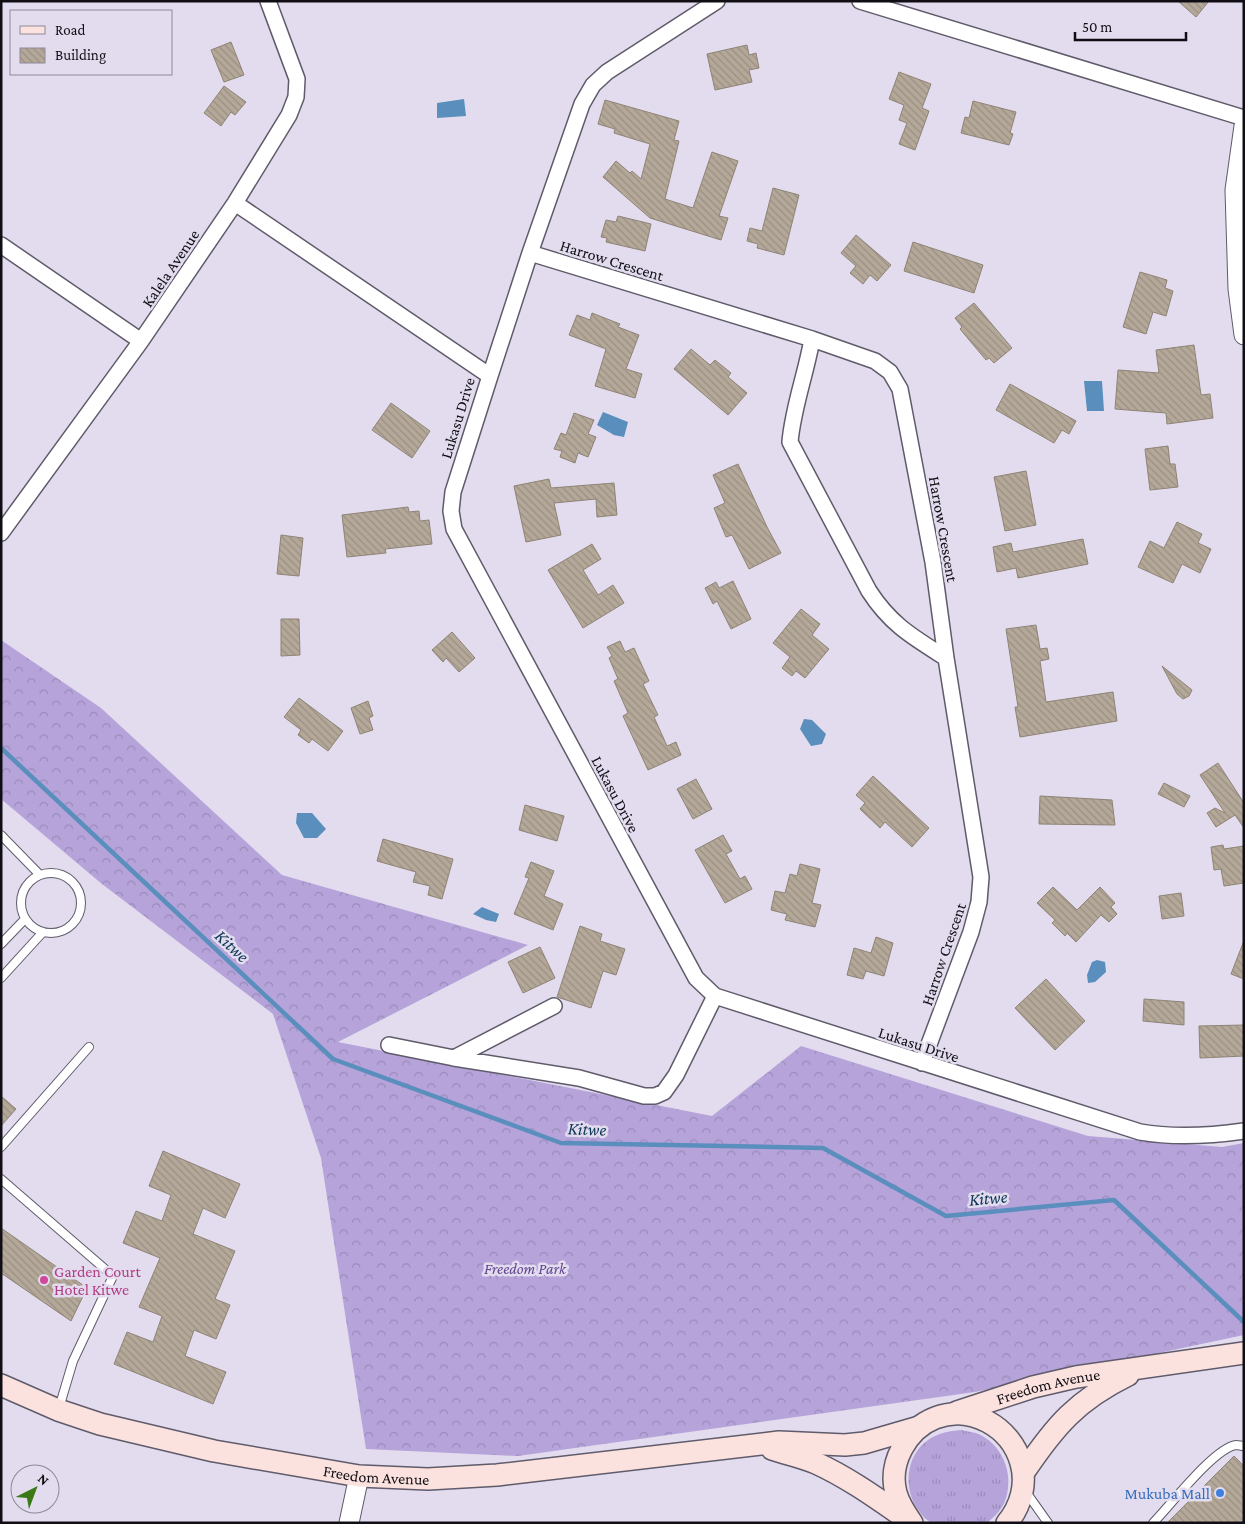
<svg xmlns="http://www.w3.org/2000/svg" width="1245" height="1524" font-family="'Crimson Pro',serif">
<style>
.grass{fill:url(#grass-tufts)}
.forest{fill:url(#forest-crowns)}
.water{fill:#598ebd}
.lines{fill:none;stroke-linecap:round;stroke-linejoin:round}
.stream{stroke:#598ebd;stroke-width:4.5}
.building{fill:url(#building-back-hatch);stroke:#8e8375}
.service-casing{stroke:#5f5b6a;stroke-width:10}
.minor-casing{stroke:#5f5b6a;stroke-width:18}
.tertiary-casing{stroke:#5f5b6a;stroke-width:21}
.secondary-casing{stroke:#5f5b6a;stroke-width:24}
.service{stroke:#fff;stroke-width:8}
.minor{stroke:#fff;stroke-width:15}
.tertiary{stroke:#fff;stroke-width:19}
.secondary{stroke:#fce2df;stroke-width:21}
.hotel-dot{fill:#d1479c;stroke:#e2dcee;stroke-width:2}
.shop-dot{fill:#3f7fe0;stroke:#e2dcee;stroke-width:2}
.labels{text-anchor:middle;stroke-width:5;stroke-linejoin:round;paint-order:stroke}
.street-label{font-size:16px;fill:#100e14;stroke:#e2dcee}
.park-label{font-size:16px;font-style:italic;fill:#614591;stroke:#e2dcee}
.hotel-label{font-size:16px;fill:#b23c85;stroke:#e2dcee;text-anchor:start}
.shop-label{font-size:16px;fill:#366cbe;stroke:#e2dcee;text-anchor:end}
.water-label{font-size:18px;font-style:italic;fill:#0b3555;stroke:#e2dcee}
</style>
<defs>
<pattern id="grass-tufts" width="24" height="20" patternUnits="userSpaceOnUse" patternTransform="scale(1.25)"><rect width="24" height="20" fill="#b5a3da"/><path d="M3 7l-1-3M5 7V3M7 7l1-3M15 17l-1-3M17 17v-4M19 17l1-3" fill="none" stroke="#9b8bba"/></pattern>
<pattern id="forest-crowns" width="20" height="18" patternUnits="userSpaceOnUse" patternTransform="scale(1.25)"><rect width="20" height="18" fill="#b5a3da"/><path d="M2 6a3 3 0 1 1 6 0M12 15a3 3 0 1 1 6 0" fill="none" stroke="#9b8bba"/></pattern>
<pattern id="building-back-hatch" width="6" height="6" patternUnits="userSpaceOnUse" patternTransform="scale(1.25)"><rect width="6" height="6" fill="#b4a899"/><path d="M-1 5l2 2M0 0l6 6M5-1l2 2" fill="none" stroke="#9a8f83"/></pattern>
</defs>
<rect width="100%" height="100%" fill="#e2dcee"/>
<path class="grass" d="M961 1430C966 1431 971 1432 976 1433 1002 1443 1014 1473 1006 1498 1003 1509 995 1516 987 1523 975 1523 938 1524 930 1522 925 1519 922 1515 919 1511 903 1490 905 1456 928 1440 938 1433 949 1431 961 1430Z"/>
<path class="forest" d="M1 640 101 708 282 875 528 945 338 1042 712 1116 801 1046 1088 1136 1222 1147 1244 1143V1335L975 1392 518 1456 366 1449 321 1158 273 1014 102 884 1 799Z"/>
<path class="water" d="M464 99 466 116 437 118V103Z
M1084 381H1102L1104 411H1087Z
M603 412 628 422 624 437 614 435 597 425Z
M804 719 812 720 826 734 822 744 811 746 800 729Z
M297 813H312L326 829 317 838H304L296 823Z
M482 907 499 914 496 922 486 920 473 914Z
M1097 960 1105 962 1106 972 1095 982 1088 983 1087 975 1092 962Z"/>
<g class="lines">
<path class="stream" d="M1 748 333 1059 561 1143 823 1148 946 1216 1114 1200 1244 1322"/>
</g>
<path class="building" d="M1178 1H1209L1196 17Z
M231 42 244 75 224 82 211 50Z
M747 45 749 55 756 53 759 68 749 70 752 82 715 90 707 54Z
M899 72 931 84 922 108 929 111 915 150 899 144 907 123 899 120 904 105 889 99Z
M224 86 246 102 235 115 231 112 221 126 204 113Z
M605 100 679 121 674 140 679 141 665 199 693 208 712 152 738 161 719 216 728 218 721 240 650 218 603 177 616 161 630 173 632 171 641 179 650 144 614 133 615 129 598 124Z
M973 101 1016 112 1010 133 1013 134 1009 145 961 133 965 117 969 118Z
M773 188 799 195 784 255 757 248 758 244 747 241 750 228 762 231Z
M618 216 651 224 645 251 606 242 607 238 601 237 606 220 616 222Z
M856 235 891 265 877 281 870 275 863 284 850 273 856 266 841 253Z
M913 242 983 265 974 293 904 271Z
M1140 272 1167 280 1165 288 1173 291 1166 316 1153 312 1146 334 1123 327Z
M974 303 1012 348 994 363 989 358 986 360 960 329 962 327 955 318Z
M592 313 620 324 618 327 639 335 626 369 642 374 635 398 595 386 606 349 569 335 577 315 590 320Z
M1194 345 1201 395 1210 394 1213 418 1167 424 1166 413 1115 409 1118 370 1159 373 1156 350Z
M691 349 710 365 715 360 731 373 728 377 747 393 728 415 674 369Z
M1010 384 1076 421 1069 434 1062 430 1054 443 996 410Z
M391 403 430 431 412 458 372 430Z
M574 413 594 420 588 434 596 437 588 457 578 453 575 463 560 457 562 451 554 449 561 433 566 435Z
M1168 446 1170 464H1175L1178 487 1150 490 1145 449Z
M738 464 767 527 781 553 749 569 732 535 726 537 714 508 725 503 713 475Z
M1026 471 1036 525 1005 531 994 477Z
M549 479 551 488 614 483 617 515 597 517 596 499 554 503 561 535 526 542 514 486Z
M408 507 409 512 419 511 420 521 429 520 432 544 385 549 386 553 347 557 342 515Z
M1177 522 1202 534 1198 543 1211 549 1200 573 1182 564 1173 583 1138 567 1150 541 1164 548Z
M281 535 303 538 299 576 277 574Z
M1083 539 1088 564 1018 578 1016 568 997 572 993 547 1011 543 1013 552Z
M592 544 601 559 583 570 598 595 613 585 624 603 583 628 548 570Z
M733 581 751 619 731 629 717 601 713 604 705 588 716 582 719 588Z
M801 609 820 624 812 635 829 649 805 678 796 671 792 676 782 668 790 657 773 643Z
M281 619H299L300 655 281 656Z
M1036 625 1040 649 1047 648 1049 659 1040 661 1046 702 1113 692 1117 721 1020 737 1015 707H1018L1006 629Z
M452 632 475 658 459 672 446 658 443 662 432 650Z
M620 641 625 652 634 648 649 681 643 684 658 715 654 717 667 746 676 742 681 755 648 770 623 716 628 713 614 681 618 679 609 658 612 656 607 647Z
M1162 666 1192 690 1189 696 1183 699 1177 694Z
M299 698 343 731 328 751 312 739 309 743 298 735 301 730 284 717Z
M368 701 373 716 369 718 373 730 360 734 351 708Z
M1218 763 1244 803V828L1235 815 1216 827 1207 813 1215 808 1225 813 1200 775Z
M873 776 929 828 912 847 885 822 880 828 860 809 865 803 856 795Z
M696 779 712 809 693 819 677 789Z
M1164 783 1190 796 1184 807 1158 794Z
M1040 796 1112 800 1115 825 1039 824Z
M525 805 564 816 557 841 519 830Z
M723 835 732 851 726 854 740 879 745 876 752 889 725 903 695 850Z
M383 839 453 859 442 899 428 895 430 886 413 882 416 872 377 861Z
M1223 845 1224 849 1244 846V883L1224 886 1221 869 1214 870 1211 847Z
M531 862 554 871 544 896 563 904 553 930 514 914 529 878 525 877Z
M800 864 820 869 812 903 821 905 815 927 785 920 787 914 771 910 775 891 785 893 790 874 797 876Z
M1053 887 1077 910 1100 887 1115 903 1111 907 1117 914 1109 922 1101 915 1076 942 1067 933 1065 936 1052 923 1055 920 1037 903Z
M1181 893 1184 916 1162 919 1159 896Z
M580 926 602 934 600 941 625 949 616 975 603 971 591 1008 557 997Z
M876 937 893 943 884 976 866 971 863 979 847 975 854 948 871 953Z
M1243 943H1244V979L1231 974Z
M540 947 555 978 523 993 508 962Z
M1046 979 1085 1021 1055 1050 1015 1008Z
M1144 999 1184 1002V1025L1143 1021Z
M1244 1025V1056L1200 1058 1199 1026Z
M1 1096 16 1109 1 1126Z
M163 1151 240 1184 225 1218 203 1208 193 1234 235 1251 215 1299 230 1305 216 1339 194 1330 185 1356 226 1372 213 1404 114 1364 127 1332 153 1342 162 1316 139 1307 160 1258 123 1243 136 1211 162 1221 171 1195 149 1186Z
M1 1228 87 1288 71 1321 1 1273Z
M1234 1456 1244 1466V1523H1167Z"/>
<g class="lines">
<g class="service-casing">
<path id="service" d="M1 835 40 875
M21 903a30 30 0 1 1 60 0a30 30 0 1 1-60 0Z
M1 944 25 919
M1 978 43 932
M1 1147 89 1047
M1 1179 113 1276 73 1361 59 1408
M1026 1492 1048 1523
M1153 1523C1170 1506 1214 1448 1236 1445 1239 1445 1241 1446 1244 1446"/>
</g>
<g class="minor-casing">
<path id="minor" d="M860 1 1244 118
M235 203 490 376 453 492 451 511 454 529 696 978 715 996 1140 1132C1174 1138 1209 1136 1244 1131
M1 245 141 341
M530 253 812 339 875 361 890 372 900 389 933 562 946 658 981 877 979 902 971 932 922 1063
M812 339C806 374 793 407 790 442L869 591C891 625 913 637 946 658
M490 376 530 253 582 104 593 85 607 72 717 1
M1 533 141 341 235 203 289 115 296 97 297 79 268 1
M389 1045 454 1058 579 1078 644 1096H655L664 1092 676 1075 715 996
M454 1058 554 1006"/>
</g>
<g class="tertiary-casing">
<path id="tertiary" d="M1244 126 1235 190 1238 289 1244 335
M349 1523 359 1476"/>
</g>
<g class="secondary-casing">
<g id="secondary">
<path id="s1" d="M1 1385 58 1410 100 1424 214 1451 359 1476 428 1479 497 1475 779 1442 845 1445 864 1443 919 1427"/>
<path id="s2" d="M957 1412 1033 1387 1076 1377 1244 1353"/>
<path d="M772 1449C787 1454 802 1457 816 1463 849 1478 879 1500 908 1520"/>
<path d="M1024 1472C1055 1426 1077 1400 1128 1375"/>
<path d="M912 1523C905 1513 899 1504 896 1493 888 1463 907 1429 935 1418 971 1404 1011 1427 1021 1463 1027 1484 1021 1506 1007 1523"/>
</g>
</g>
<use href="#service" class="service"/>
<use href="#minor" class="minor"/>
<use href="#tertiary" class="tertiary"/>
<use href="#secondary" class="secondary"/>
</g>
<circle class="hotel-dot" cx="44" cy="1280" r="5"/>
<circle class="shop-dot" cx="1220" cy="1493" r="5"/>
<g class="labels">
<g class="street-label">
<text transform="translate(612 260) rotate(17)" y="6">Harrow Crescent</text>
<text transform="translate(170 268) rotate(-56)" y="6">Kalela Avenue</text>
<text transform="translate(457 418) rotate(-73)" y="6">Lukasu Drive</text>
<text transform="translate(944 529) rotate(80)" y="6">Harrow Crescent</text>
<text transform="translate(616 794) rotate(62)" y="6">Lukasu Drive</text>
<text transform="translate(943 954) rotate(-71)" y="6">Harrow Crescent</text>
<text transform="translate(919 1044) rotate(18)" y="6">Lukasu Drive</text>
<text dy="6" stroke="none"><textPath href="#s2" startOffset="95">Freedom Avenue</textPath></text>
<text dy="6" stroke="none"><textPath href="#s1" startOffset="388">Freedom Avenue</textPath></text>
</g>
<g class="park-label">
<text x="525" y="1274">Freedom Park</text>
</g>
<g class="hotel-label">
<text x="54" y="1277">Garden Court<tspan x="54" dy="18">Hotel Kitwe</tspan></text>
</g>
<g class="shop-label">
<text x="1210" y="1499">Mukuba Mall</text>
</g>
<g class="water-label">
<text transform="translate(232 946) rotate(43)" y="6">Kitwe</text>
<text transform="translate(587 1129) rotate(2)" y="6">Kitwe</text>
<text transform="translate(988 1198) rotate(-5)" y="6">Kitwe</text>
</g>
</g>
<rect width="1245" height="1524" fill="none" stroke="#100e14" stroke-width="5"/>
<rect x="10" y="10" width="162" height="65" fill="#e2dcee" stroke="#8e8a97"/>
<rect x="20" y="26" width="25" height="8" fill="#fce2df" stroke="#8e8a97"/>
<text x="55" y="35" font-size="15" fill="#100e14">Road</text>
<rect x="20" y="48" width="25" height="15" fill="url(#building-back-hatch)" stroke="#8e8a97"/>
<text x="55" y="60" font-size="15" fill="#100e14">Building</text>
<g transform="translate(35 1489) rotate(42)"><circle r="24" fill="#e2dcee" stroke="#8e8a97"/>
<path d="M0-4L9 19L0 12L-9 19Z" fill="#3a7916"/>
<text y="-8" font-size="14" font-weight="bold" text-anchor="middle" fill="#100e14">N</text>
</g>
<path d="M1075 32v8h111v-8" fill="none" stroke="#100e14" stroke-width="2.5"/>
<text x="1082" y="32" font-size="15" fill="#100e14" stroke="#e2dcee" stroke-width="4" paint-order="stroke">50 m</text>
</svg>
